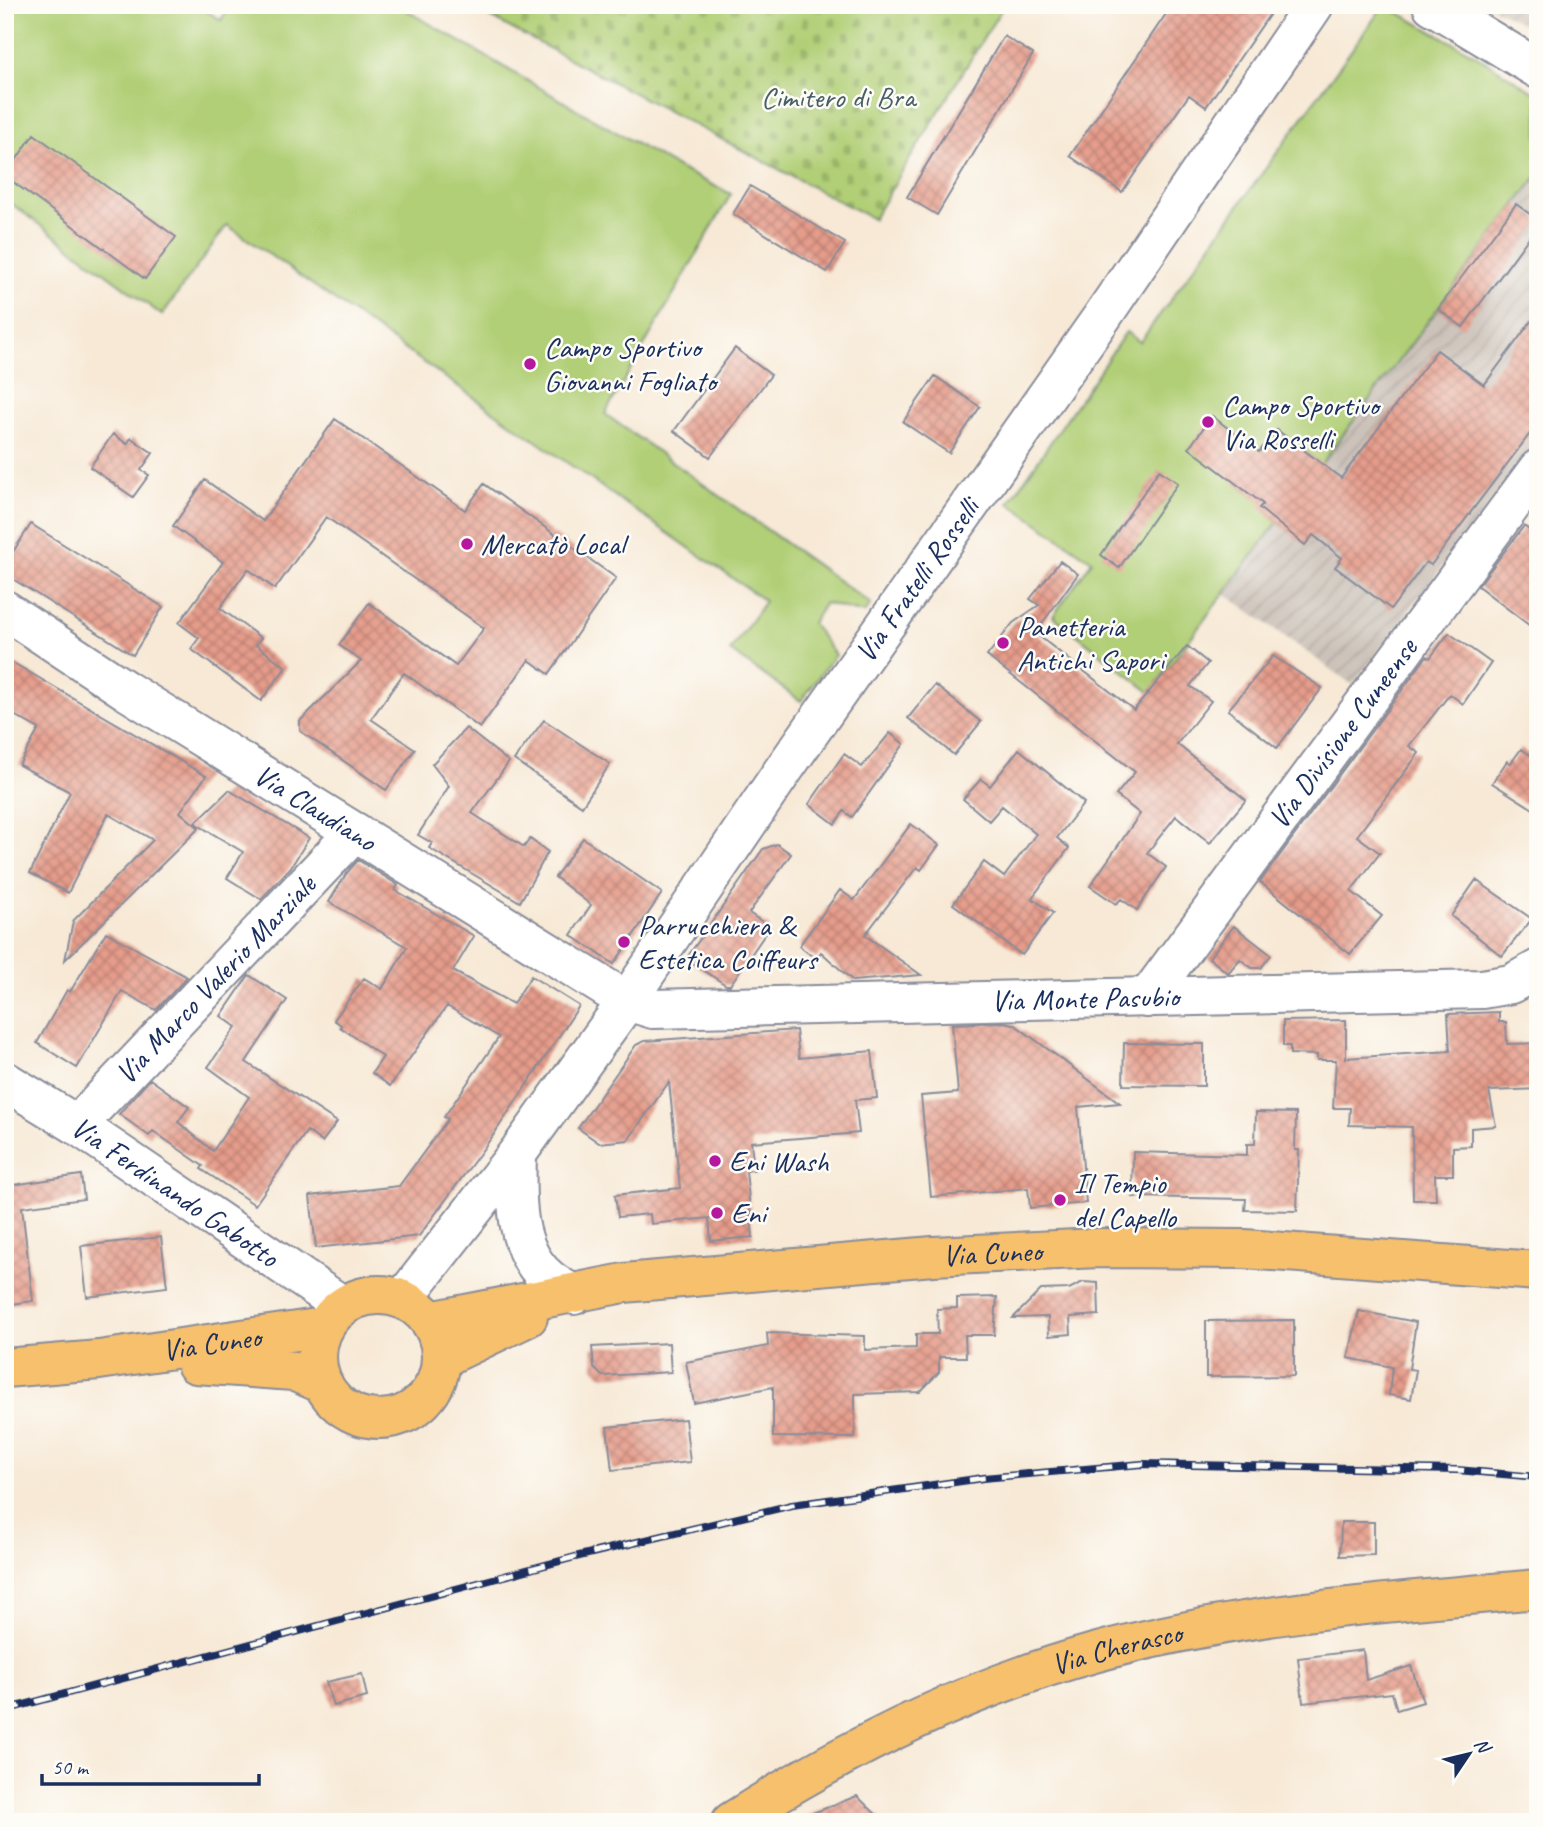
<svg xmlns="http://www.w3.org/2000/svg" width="1543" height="1827" font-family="Caveat,sans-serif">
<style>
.industrial{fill:url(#industrial-furrows)}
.cemetery{fill:url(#cemetery-stones);stroke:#667f6a;stroke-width:2}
.pitch{fill:#b1cf76;stroke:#667f6a;stroke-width:2}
.building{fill:url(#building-cross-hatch)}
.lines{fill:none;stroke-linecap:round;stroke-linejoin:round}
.minor-casing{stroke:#898c9a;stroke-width:42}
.major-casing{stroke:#898c9a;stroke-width:42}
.minor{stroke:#fff;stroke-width:38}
.major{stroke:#f7c06c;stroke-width:38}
.rail-casing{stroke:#1b2f5e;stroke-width:8}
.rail{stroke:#fdfcf7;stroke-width:5;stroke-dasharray:16;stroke-linecap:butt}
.poi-dot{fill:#b5179e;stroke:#fdfcf7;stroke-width:2.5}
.labels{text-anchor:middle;stroke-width:5;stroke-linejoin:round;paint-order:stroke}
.park-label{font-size:30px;fill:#485f65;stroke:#fdfcf7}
.poi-label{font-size:30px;fill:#1b2f5e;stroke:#fdfcf7;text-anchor:start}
.street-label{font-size:30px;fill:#1b2f5e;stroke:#fdfcf7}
</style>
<defs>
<pattern id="industrial-furrows" width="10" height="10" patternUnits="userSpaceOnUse" patternTransform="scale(1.75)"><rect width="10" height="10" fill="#ccc2b9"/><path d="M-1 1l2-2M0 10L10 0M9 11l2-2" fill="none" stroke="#afa7a1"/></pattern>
<pattern id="cemetery-stones" width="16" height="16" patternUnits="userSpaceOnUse" patternTransform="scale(1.75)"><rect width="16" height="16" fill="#b1cf76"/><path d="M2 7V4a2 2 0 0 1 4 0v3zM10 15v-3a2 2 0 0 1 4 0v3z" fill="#98b268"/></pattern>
<pattern id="building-cross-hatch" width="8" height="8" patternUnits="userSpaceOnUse" patternTransform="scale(1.75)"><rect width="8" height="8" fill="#e69c8a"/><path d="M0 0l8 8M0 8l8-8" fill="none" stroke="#ba8074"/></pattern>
</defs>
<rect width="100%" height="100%" fill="#fdfcf7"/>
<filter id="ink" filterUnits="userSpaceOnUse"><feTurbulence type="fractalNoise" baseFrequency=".0143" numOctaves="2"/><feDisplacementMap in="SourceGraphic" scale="14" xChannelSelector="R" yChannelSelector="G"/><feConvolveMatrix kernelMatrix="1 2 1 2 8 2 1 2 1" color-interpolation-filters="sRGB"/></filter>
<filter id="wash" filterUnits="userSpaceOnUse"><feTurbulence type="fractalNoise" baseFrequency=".00686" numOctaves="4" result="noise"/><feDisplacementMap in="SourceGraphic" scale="28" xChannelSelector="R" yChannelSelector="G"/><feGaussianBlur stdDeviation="1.57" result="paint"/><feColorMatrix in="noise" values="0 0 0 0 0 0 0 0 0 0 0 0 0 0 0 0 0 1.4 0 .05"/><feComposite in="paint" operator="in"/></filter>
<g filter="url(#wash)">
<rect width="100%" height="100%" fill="#f7e9d6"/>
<path class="industrial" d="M1488 5H1538V32Z
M1538 175V440L1353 685 1224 593Z"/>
<path class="cemetery" d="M467 5H1004L873 219Z"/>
<path class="pitch" d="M5 5H197L221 20 230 5H397L680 169 731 194 605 414 871 604 864 613 825 603 812 623 835 655 801 701 730 651 765 601 227 225 162 315 5 199Z
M1384 5 1474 54 1538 95V175L1150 692 1053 616 1092 561 1009 503 1126 332 1140 342Z"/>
<g id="blocks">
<path class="building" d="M1172 5H1276L1206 107 1189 95 1122 192 1070 156Z
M1004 36 1033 54 937 215 907 197Z
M34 134 176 237 145 279 5 176Z
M750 186 845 243 827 272 733 214Z
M1516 204 1538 220V225L1463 327 1438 309Z
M1538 312V423L1431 565 1426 562 1391 609 1335 567 1342 558 1313 535 1305 545 1259 508 1263 504 1189 448 1212 416 1259 452 1277 430 1341 478 1437 350 1484 385Z
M735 348 771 375 710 457 674 431Z
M935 376 980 407 949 453 903 422Z
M335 419 465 510 484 484 616 578 549 674 529 660 480 728 404 673 371 719 415 749 386 790 300 731V721L361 661 339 645 369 603 456 666 484 628 326 517 275 589 248 569 220 608 261 638 256 645 286 667 261 701 191 649 199 638 179 623 223 562 173 526 205 480 263 521Z
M113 434 127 444 131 438 153 453 141 470 149 475 133 497 90 467Z
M1159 470 1178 483 1119 568 1101 555Z
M31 524 163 607 133 655 5 574V564Z
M1524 526 1538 537V632L1478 586Z
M1060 561 1078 574 1035 633 1134 710 1187 646 1208 663 1190 686 1211 701 1177 744 1246 800 1210 843 1176 816 1147 853 1166 867 1137 910 1121 899 1116 904 1090 886 1140 814 1116 795 1135 772 987 656 1013 623 1039 605 1030 599Z
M1449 633 1491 663 1463 704 1450 694 1409 746 1419 753 1357 836 1380 853 1351 891 1382 916 1350 954 1260 882 1427 656 1430 658Z
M1273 656 1322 688 1277 748 1228 710Z
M5 658 206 776 180 812 199 828 65 960 73 921 153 840 108 814 68 893 30 873 70 792 19 765 39 729 5 710Z
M935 685 981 722 954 755 908 718Z
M544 720 610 764 582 806 514 760Z
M466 728 509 762 472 813 524 847 530 839 548 852 520 902 429 848 432 843 418 835 449 786 432 764Z
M890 733 904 744 852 817 844 811 835 824 809 804 844 754 862 767Z
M1019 749 1084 803 1057 838 1069 848 1032 898 1053 913 1022 955 953 904 984 862 1004 877 1036 834 1002 806 989 821 963 799 981 779 990 786Z
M1521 749 1538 760V812L1492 783 1507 761 1511 763Z
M229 790 309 838 291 867 261 899 227 878 243 852 195 823Z
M911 824 939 845 921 870 917 867 865 935 921 975 853 981 821 952 816 959 799 946 840 890 854 900Z
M583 838 662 893 614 964 571 935 591 905 555 877Z
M777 844 791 854 749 913 770 927 730 985H726L686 959 763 849Z
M358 860 398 885 395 890 474 936 453 971 513 1004 531 976 579 1006 492 1137 419 1236 316 1248 310 1196 399 1186 448 1119 444 1117 499 1037 447 1006 390 1086 372 1073 383 1057 340 1027 341 1025 334 1020 364 978 382 989 407 947 329 902 346 874Z
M1476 880 1532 919 1502 956 1451 916Z
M1234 926 1271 955 1261 968H1252L1240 959 1228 973 1209 958Z
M106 932 187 977 156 1010 122 991 77 1068 37 1043 67 990 70 992Z
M249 975 287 1000 246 1062 337 1122 322 1142 307 1131 255 1205 201 1169 203 1166 153 1131 149 1136 119 1114 150 1079 189 1107 178 1122 213 1151 249 1097 208 1067 236 1027 221 1016Z
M1499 1012V1022H1506L1507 1044 1538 1043V1089L1489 1091 1496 1126 1471 1128V1146L1453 1147V1175H1435L1436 1200H1413L1412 1127 1349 1125 1350 1108H1333L1336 1060H1317V1055L1290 1054V1046H1283V1021L1346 1020V1058L1450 1051 1448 1014Z
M1003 1022 1014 1024 1120 1103 1078 1107 1086 1203 1030 1208 1028 1188 931 1197 921 1096 958 1093 952 1024Z
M796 1030 799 1058 872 1051 877 1098 855 1100 859 1133 751 1142 754 1170 746 1171 753 1237 711 1241 709 1218 651 1224 650 1214 618 1217 615 1195 680 1188 669 1082 628 1140 599 1143 578 1128 636 1045 644 1041Z
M1124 1043 1204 1044V1086L1123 1085Z
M1256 1112 1296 1113 1295 1150H1299L1297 1211 1245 1210 1246 1199 1132 1197 1133 1152 1247 1155V1144H1255Z
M81 1175 84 1199 22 1207 33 1301 5 1305V1186Z
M161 1237 167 1287 87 1297 81 1246Z
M1083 1282 1098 1283 1099 1315 1070 1317 1071 1334 1049 1336 1048 1317 1013 1318 1041 1290 1069 1289Z
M997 1297 994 1335H965L966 1357H939V1372L920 1392 855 1394V1438L773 1437V1387L694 1403 686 1362 768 1346 767 1333 865 1336V1350L916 1348V1334H938L937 1309 957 1308V1298Z
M1359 1311 1416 1322 1409 1369 1416 1370 1411 1399 1389 1395 1392 1367 1348 1358Z
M1294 1320V1376L1206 1377V1321Z
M669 1343 671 1372 602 1376 594 1368 592 1347Z
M685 1419 690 1462 612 1470 607 1427Z
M1341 1522H1374V1555L1340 1556Z
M1363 1650 1366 1680 1411 1666 1423 1702 1397 1710 1392 1693 1303 1703 1298 1658Z
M362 1674 367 1697 333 1706 326 1682Z
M857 1796 884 1822H795V1820Z"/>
</g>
</g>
<g filter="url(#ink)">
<use href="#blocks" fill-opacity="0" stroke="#898c9a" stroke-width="2"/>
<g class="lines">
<g class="minor-casing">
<g id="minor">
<path d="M1432 5 1538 69"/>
<path id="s1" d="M5 610 127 691 627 1001 653 1009 1482 989 1511 984 1538 969"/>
<path id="s2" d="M1147 998 1538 469"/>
<path id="s3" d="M5 1081 77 1125 343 1306"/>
<path id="s4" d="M77 1125 355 832"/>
<path d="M517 1154C516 1194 513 1248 547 1277 554 1284 565 1289 574 1295"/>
<path id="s5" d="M403 1299 517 1154 627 1001 782 772 1102 317 1314 5"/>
</g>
</g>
<g class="major-casing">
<g id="major">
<circle cx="379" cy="1357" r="62"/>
<path id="s6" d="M430 1321 624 1283 933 1256 1098 1248 1245 1249 1538 1271"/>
<path d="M442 1358 528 1317"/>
<path d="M196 1364 293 1371 323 1384"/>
<path id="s7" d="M5 1368 99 1360 324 1327"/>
<path id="s8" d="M731 1822C844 1750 964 1689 1094 1653 1237 1613 1390 1602 1538 1589"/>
</g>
</g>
<use href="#minor" class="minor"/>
<use href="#major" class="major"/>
<g class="rail-casing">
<path id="rail" d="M5 1710 575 1557 792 1505 983 1478 1142 1464 1457 1470 1538 1477"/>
</g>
<use href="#rail" class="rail"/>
</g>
</g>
<g class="poi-dot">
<circle cx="530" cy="364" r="7"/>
<circle cx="1208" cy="422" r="7"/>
<circle cx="467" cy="544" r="7"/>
<circle cx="1003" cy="643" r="7"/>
<circle cx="624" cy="942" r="7"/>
<circle cx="715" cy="1161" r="7"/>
<circle cx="1060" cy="1200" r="7"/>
<circle cx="717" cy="1213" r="7"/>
</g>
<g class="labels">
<g class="park-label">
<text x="838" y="107">Cimitero di Bra</text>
</g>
<g class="poi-label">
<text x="544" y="357">Campo Sportivo<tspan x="544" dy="34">Giovanni Fogliato</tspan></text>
<text x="1222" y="415">Campo Sportivo<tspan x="1222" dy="34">Via Rosselli</tspan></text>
<text x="481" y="554">Mercatò Local</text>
<text x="1017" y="636">Panetteria<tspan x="1017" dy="34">Antichi Sapori</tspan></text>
<text x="638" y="935">Parrucchiera &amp;<tspan x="638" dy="34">Estetica Coiffeurs</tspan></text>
<text x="729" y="1171">Eni Wash</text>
<text x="1074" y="1193">Il Tempio<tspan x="1074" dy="34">del Capello</tspan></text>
<text x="731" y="1223">Eni</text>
</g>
<g class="street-label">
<text dy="10" stroke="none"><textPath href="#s5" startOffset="884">Via Fratelli Rosselli</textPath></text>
<text dy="10" stroke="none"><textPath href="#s2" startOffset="329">Via Divisione Cuneense</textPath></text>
<text dy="10" stroke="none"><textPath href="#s1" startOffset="368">Via Claudiano</textPath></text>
<text dy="10" stroke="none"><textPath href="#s4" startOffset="201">Via Marco Valerio Marziale</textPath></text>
<text dy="10" stroke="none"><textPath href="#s1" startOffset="1194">Via Monte Pasubio</textPath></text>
<text dy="10" stroke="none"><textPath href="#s3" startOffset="203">Via Ferdinando Gabotto</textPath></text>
<text dy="10" stroke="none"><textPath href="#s6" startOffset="567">Via Cuneo</textPath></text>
<text dy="10" stroke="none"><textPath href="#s7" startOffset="208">Via Cuneo</textPath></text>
<text dy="10" stroke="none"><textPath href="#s8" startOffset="425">Via Cherasco</textPath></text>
</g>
</g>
<rect width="1543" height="1827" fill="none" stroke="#fdfcf7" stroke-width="28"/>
<g transform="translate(1469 1754) rotate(55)" stroke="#fdfcf7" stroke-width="5" paint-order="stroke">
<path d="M0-5L12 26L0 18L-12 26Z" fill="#1b2f5e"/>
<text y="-10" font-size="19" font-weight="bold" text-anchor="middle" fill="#1b2f5e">N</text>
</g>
<path d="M42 1774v10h217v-10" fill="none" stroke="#1b2f5e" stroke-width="3.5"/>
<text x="52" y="1774" font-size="21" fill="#1b2f5e" stroke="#fdfcf7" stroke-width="5" paint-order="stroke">50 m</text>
</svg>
